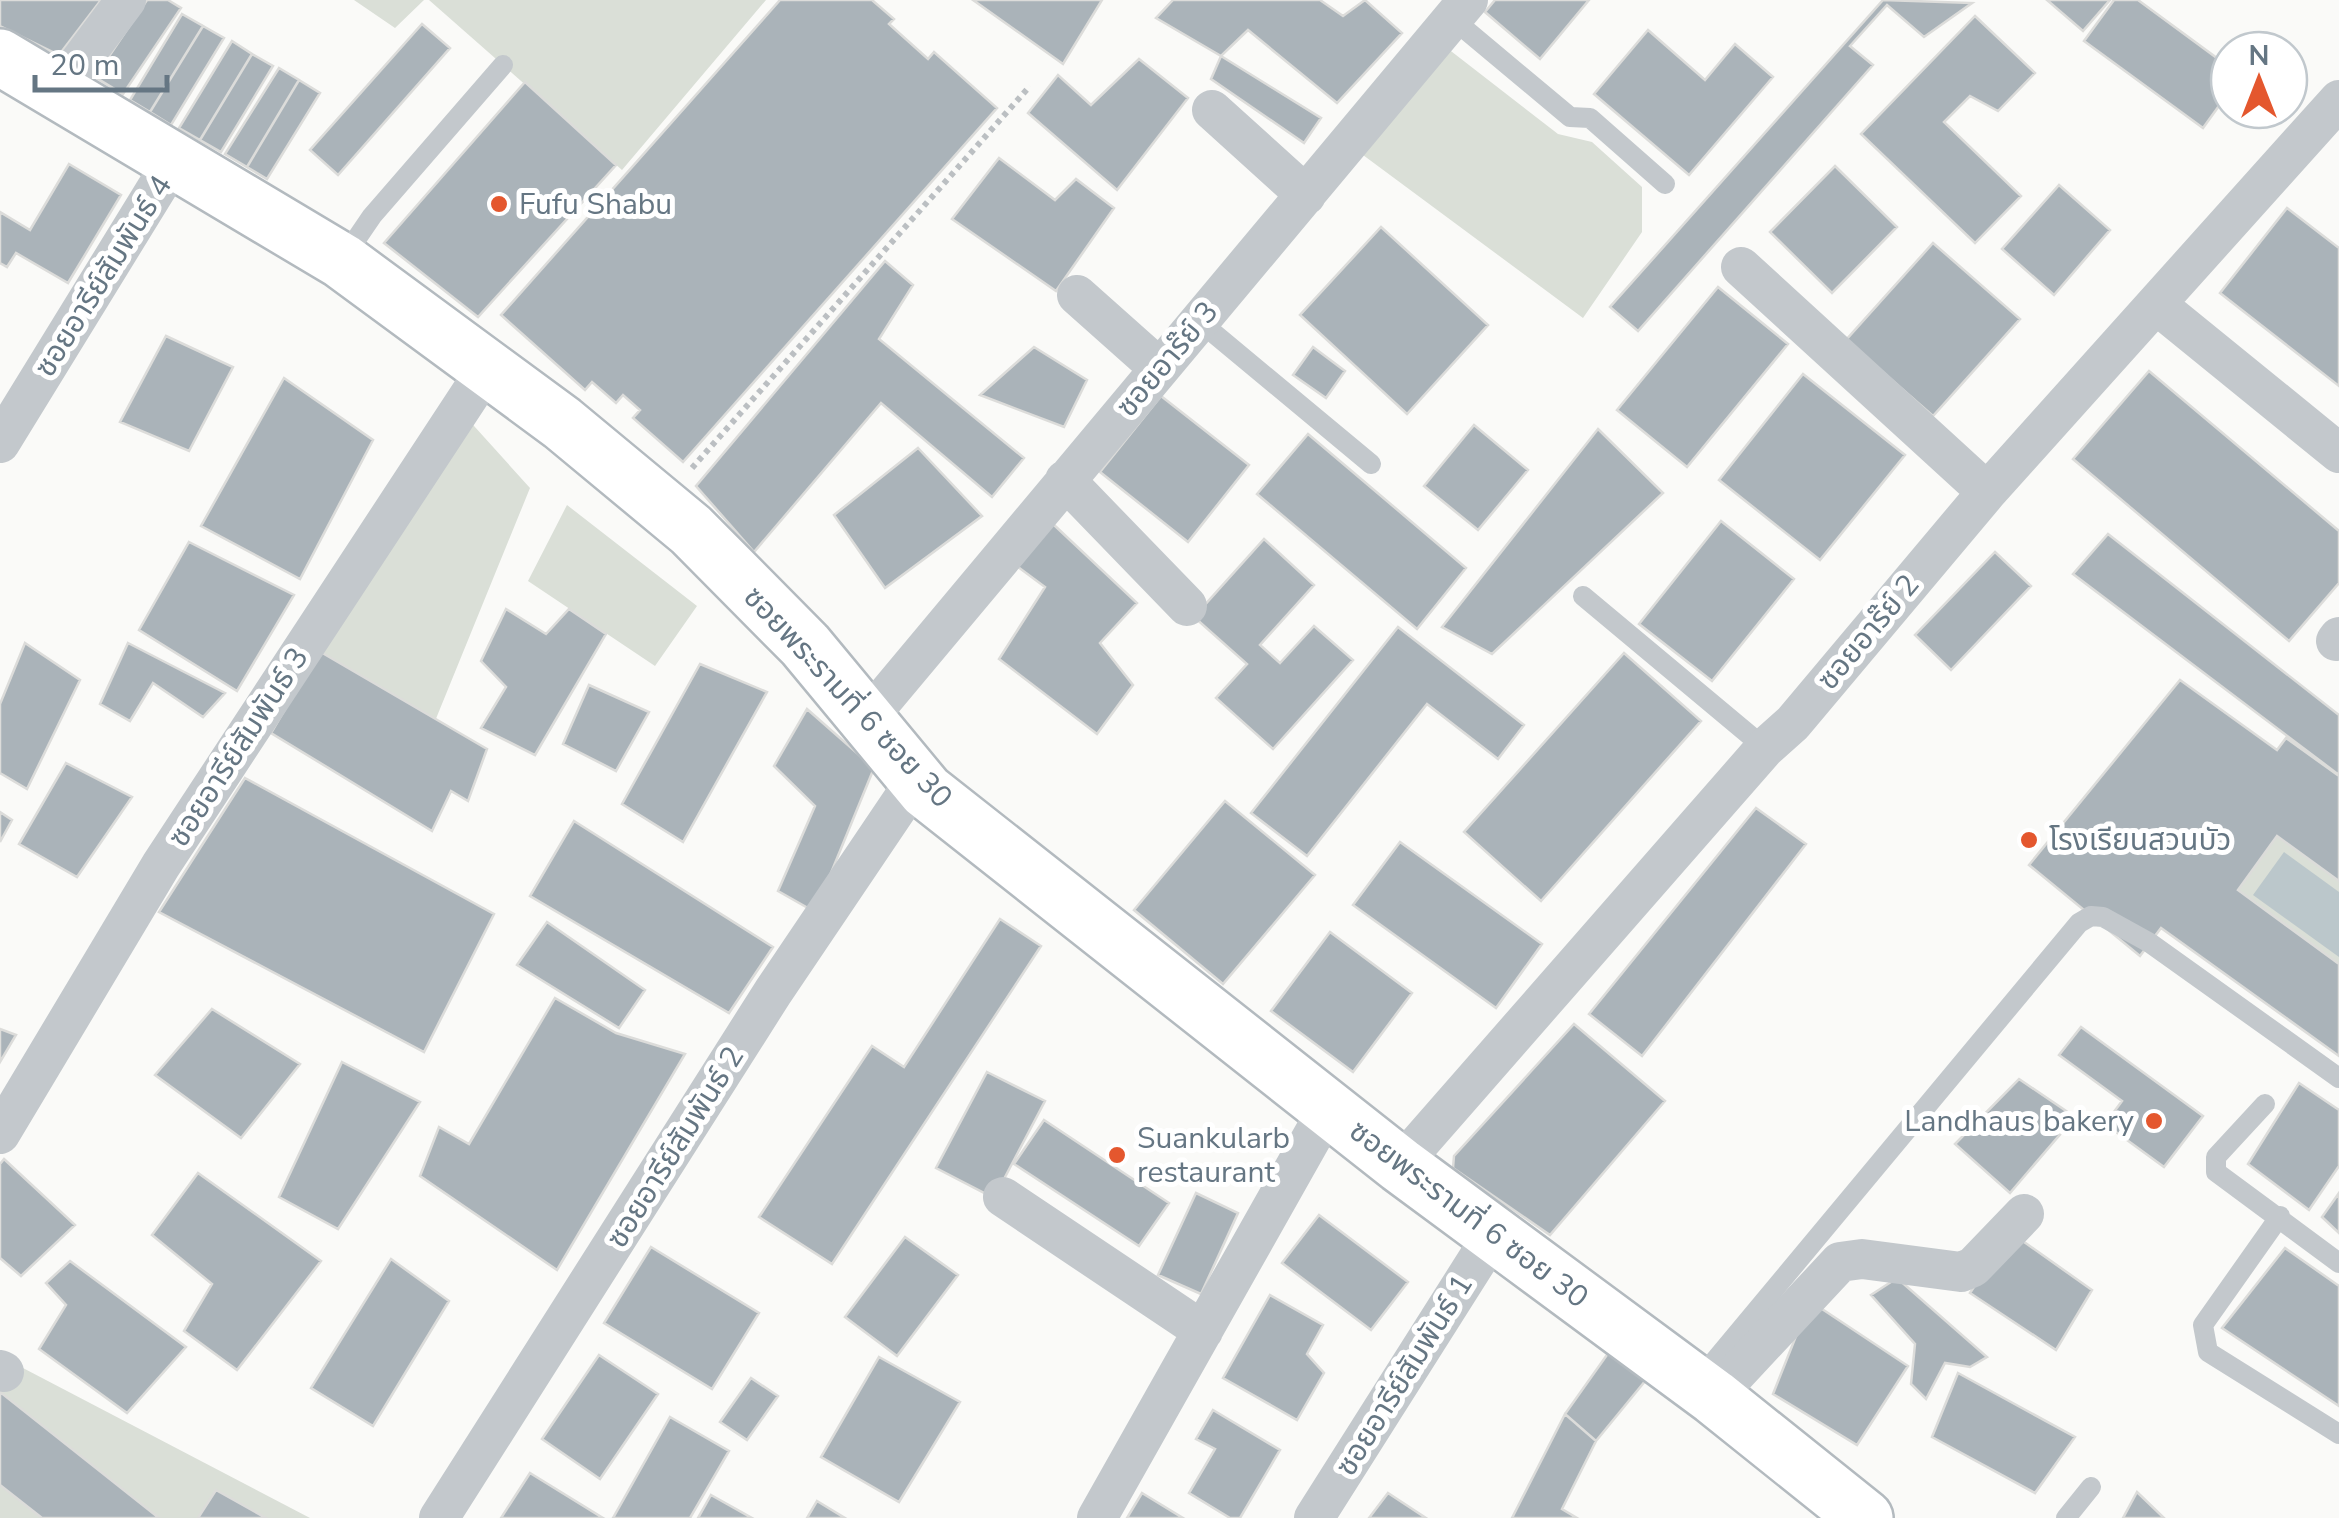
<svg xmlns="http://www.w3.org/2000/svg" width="2339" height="1518" font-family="'Nunito Sans','Noto Sans Thai',sans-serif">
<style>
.green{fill:#dadfd7}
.water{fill:#bbc7cb}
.building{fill:#aab3b9;stroke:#dcdcda;stroke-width:2.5}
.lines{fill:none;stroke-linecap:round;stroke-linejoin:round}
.secondary-casing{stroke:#b3babf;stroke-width:60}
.path{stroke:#bbbfc2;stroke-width:6;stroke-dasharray:5 5;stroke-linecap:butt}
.lane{stroke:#c3c8cc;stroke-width:20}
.street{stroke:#c3c8cc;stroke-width:40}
.secondary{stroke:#fff;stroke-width:55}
.poi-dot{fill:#e4572e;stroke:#fff;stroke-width:4}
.labels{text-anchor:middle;stroke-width:10;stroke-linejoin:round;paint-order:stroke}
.poi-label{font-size:30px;fill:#657683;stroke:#fff;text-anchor:start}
.street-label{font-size:30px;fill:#657683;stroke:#fff}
</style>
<rect width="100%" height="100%" fill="#fafaf8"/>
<path class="green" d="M354 0H424L395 28Z
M429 0H766L622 170Z
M1447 48 1558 134 1592 142 1642 187V232L1583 318 1363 155Z
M465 416 530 488 422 753 299 686Z
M567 505 697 606 655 666 528 581Z
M2277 836 2339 881V964L2238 890Z
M0 1356 310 1518H0Z"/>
<path class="water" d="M2284 852 2339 892V957L2253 895Z"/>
<path class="building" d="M0 0H101L59 55 0 26Z
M147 0H168L181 8 123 94 95 77Z
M780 0H872L894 19 889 24 928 59 934 52 997 108 683 462 633 418 640 410 623 395 616 403 592 382 585 390 501 315Z
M973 0H1102L1063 64Z
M1173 0H1320L1343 16 1365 0 1402 33 1337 103 1248 30 1221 56 1156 18Z
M1495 0H1589L1540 59 1485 12Z
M1883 0 1972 3 1924 37 1887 5 1850 46 1873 65 1638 331 1610 307Z
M2047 0H2110L2083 31Z
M2114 0H2138L2229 67V92L2203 128 2084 41Z
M182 14 203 26 150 112 130 100Z
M1975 16 2035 73 1998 111 1970 96 1944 122 2021 196 1975 243 1861 134Z
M422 24 450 48 338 175 310 150Z
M203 26 224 38 171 125 150 112Z
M1648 30 1705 80 1735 44 1773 77 1689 175 1594 94Z
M232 41 252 54 200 140 179 128Z
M252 54 273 66 221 152 200 140Z
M1221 56 1321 118 1304 143 1211 79Z
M1139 59 1188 98 1117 190 1028 113 1058 75 1091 105Z
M279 68 299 80 247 167 225 154Z
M299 80 320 93 267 179 247 167Z
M525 82 616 165 478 317 384 243Z
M999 158 1055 200 1076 179 1114 208 1056 291 952 219Z
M69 164 121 195 68 283 16 253 7 267 0 263V212L30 230Z
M1835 166 1897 227 1832 293 1770 232Z
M2059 185 2110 230 2054 295 2002 249Z
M2287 208 2339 248V386L2220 293Z
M1381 227 1488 325 1407 414 1300 315Z
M1933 243 2020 319 1933 416 1846 340Z
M885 261 913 285 879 339 1024 458 992 497 881 403 754 552 696 486Z
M1718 287 1788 344 1687 467 1617 410Z
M166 336 233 367 189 451 120 422Z
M1034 347 1087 380 1064 427 980 395Z
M1313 347 1345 371 1326 398 1293 375Z
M2149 371 2339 531V583L2289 641 2073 459Z
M1803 374 1905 455 1820 560 1719 480Z
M284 378 373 440 300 579 201 526Z
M1161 396 1249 465 1188 542 1100 472Z
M1474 425 1528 470 1478 530 1424 486Z
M1598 429 1663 493 1492 654 1442 627Z
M1308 434 1466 568 1417 629 1257 494Z
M918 448 982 516 885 588 834 515Z
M1721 521 1794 579 1712 681 1639 624Z
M1053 524 1137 603 1100 643 1133 685 1097 734 999 659 1045 587 1014 564Z
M2108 534 2339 715V775L2073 574Z
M1264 539 1314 585 1260 645 1280 663 1314 626 1353 660 1273 749 1216 698 1247 664 1194 617Z
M189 542 294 595 237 691 139 630Z
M1995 552 2031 586 1951 670 1915 635Z
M506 609 546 634 569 609 606 634 535 755 481 728 506 687 481 661Z
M1398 627 1524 725 1498 759 1427 704 1307 856 1251 813Z
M25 643 80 680 27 789 0 773V704Z
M128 643 225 693 203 717 153 683 130 721 100 704Z
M319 651 487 749 468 801 451 791 432 831 271 733Z
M1624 653 1701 721 1541 901 1464 832Z
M700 664 767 692 683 842 622 804Z
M2180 680 2277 750 2286 738 2339 776V881L2277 836 2238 890 2339 964V1056L2161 928 2140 956 2029 865Z
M589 685 649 712 616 771 563 744Z
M807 709 874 768 815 912 778 891 815 806 774 766Z
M66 763 132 797 77 877 19 844Z
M245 778 494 914 424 1052 159 912Z
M1225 801 1315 875 1223 984 1134 910Z
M1756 808 1806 844 1642 1056 1589 1014Z
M0 812 12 820 0 842Z
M574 821 773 947 729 1013 530 896Z
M1400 842 1542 944 1496 1008 1353 905Z
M1000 919 1041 946 832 1264 759 1217 872 1046 904 1067Z
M547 922 645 990 619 1028 517 965Z
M1330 932 1412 993 1353 1072 1271 1011Z
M555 998 616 1033 685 1054 557 1270 420 1176 439 1127 469 1144Z
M212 1009 300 1064 241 1138 155 1075Z
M1574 1024 1665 1101 1550 1235 1453 1168 1454 1156Z
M2081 1027 2203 1116 2164 1167 2105 1124 2122 1101 2059 1055Z
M0 1029 16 1035 0 1062Z
M342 1062 420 1102 338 1229 279 1197Z
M987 1072 1045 1101 994 1198 936 1168Z
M2019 1079 2075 1117 2010 1193 1955 1144Z
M2299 1083 2339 1110V1166L2309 1210 2248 1164Z
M1044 1120 1169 1203 1139 1246 1014 1164Z
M4 1159 75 1225 21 1276 0 1258V1164Z
M198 1173 321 1261 237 1370 184 1331 212 1284 152 1235Z
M1196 1193 1238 1213 1201 1294 1158 1275Z
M2339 1193V1233L2322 1217Z
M1319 1215 1408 1282 1371 1330 1282 1263Z
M2010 1232 2092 1290 2056 1350 1970 1293Z
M905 1237 958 1275 897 1356 845 1317Z
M651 1247 759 1313 712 1389 604 1323Z
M2285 1248 2339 1286V1406L2222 1328Z
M391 1259 449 1301 373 1426 311 1388Z
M70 1261 186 1347 127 1413 39 1349 66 1305 46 1283Z
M1897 1278 1987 1357 1970 1367 1945 1363 1926 1399 1911 1384 1915 1344 1871 1295Z
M1270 1295 1323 1325 1307 1354 1324 1373 1297 1420 1223 1378Z
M1810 1301 1908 1366 1857 1445 1773 1394Z
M1609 1352 1646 1380 1596 1441 1565 1414Z
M599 1355 658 1394 600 1479 542 1439Z
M879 1357 960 1402 899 1502 821 1457Z
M1958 1373 2075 1437 2035 1493 1932 1437Z
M751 1378 778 1396 747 1440 720 1422Z
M0 1392 159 1518H42L0 1485Z
M1213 1410 1280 1450 1240 1518H1230L1189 1493 1215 1449 1196 1439Z
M1565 1414 1596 1441 1562 1509 1577 1518H1512Z
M670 1417 729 1451 690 1518H613Z
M530 1473 603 1518H501Z
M216 1490 266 1518H198Z
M2137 1492 2164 1518H2123Z
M1142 1493 1183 1518H1127Z
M1388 1493 1426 1518H1369Z
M711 1495 752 1518H698Z
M817 1501 845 1518H807Z"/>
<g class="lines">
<g class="secondary-casing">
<path id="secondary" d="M0 57 342 261 562 423 691 530 805 645 926 791 1400 1165 1714 1397 1865 1518"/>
</g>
<path class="path" d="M692 468 1030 86"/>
<path class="lane" d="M1454 20 1570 117 1590 118 1665 184
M342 260 372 216 503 65
M1199 321 1371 464
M1583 596 1765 748
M2265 1104 2216 1157V1172L2339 1263
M2280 1216 2203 1325 2208 1352 2339 1434
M1697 1382 2079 923 2091 916 2103 917 2150 943 2339 1078
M2066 1518 2091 1487"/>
<path class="street" d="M58 91 126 0
M1212 110 1306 195
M1741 267 1987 492
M1077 295 1159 368
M2157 305 2339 453
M0 443 174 160
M1065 480 1187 606
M2336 641 2339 637
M866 720 1468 0
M0 1134 161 865 488 367
M1400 1165 1765 748 1793 723 1987 492 2339 100
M1003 1197 1203 1331
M0 1370 4 1372
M1714 1397 1840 1262 1862 1259 1961 1272 1973 1267 2024 1214
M439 1518 773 992 916 780
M1097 1518 1329 1107
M1314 1518 1495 1232"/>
<use href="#secondary" class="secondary"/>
</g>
<g class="poi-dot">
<circle cx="499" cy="204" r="10"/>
<circle cx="2029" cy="840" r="10"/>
<circle cx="2154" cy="1121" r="10"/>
<circle cx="1117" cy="1155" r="10"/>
</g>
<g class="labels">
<g class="poi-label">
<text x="519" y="214">Fufu Shabu</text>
<text x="2049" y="850">โรงเรียนสวนบัว</text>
<text x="2134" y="1131" text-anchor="end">Landhaus bakery</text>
<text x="1137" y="1148">Suankularb<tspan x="1137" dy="34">restaurant</tspan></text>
</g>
<g class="street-label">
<text transform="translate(103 276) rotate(-58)" y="10">ซอยอารีย์สัมพันธ์ 4</text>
<text transform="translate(1167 359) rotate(-50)" y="10">ซอยอาร๊ย์ 3</text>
<text transform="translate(1868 632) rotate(-50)" y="10">ซอยอาร๊ย์ 2</text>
<text transform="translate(848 697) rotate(47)" y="10">ซอยพระรามที่ 6 ซอย 30</text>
<text transform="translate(238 747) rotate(-57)" y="10">ซอยอารีย์สัมพันธ์ 3</text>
<text transform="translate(675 1147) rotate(-58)" y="10">ซอยอารีย์สัมพันธ์ 2</text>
<text transform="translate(1469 1214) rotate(37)" y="10">ซอยพระรามที่ 6 ซอย 30</text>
<text transform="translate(1404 1375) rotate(-58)" y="10">ซอยอารีย์สัมพันธ์ 1</text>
</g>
</g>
<g transform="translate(2259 80)"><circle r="48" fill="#ffffff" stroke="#c1c8cd" stroke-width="2.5"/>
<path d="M0-8L18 38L0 25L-18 38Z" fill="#e4572e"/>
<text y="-15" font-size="28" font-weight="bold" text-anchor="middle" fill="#657683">N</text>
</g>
<path d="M35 75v15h132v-15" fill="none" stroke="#657683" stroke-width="5"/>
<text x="50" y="75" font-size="30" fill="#657683" stroke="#ffffff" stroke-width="8" paint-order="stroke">20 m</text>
</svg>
